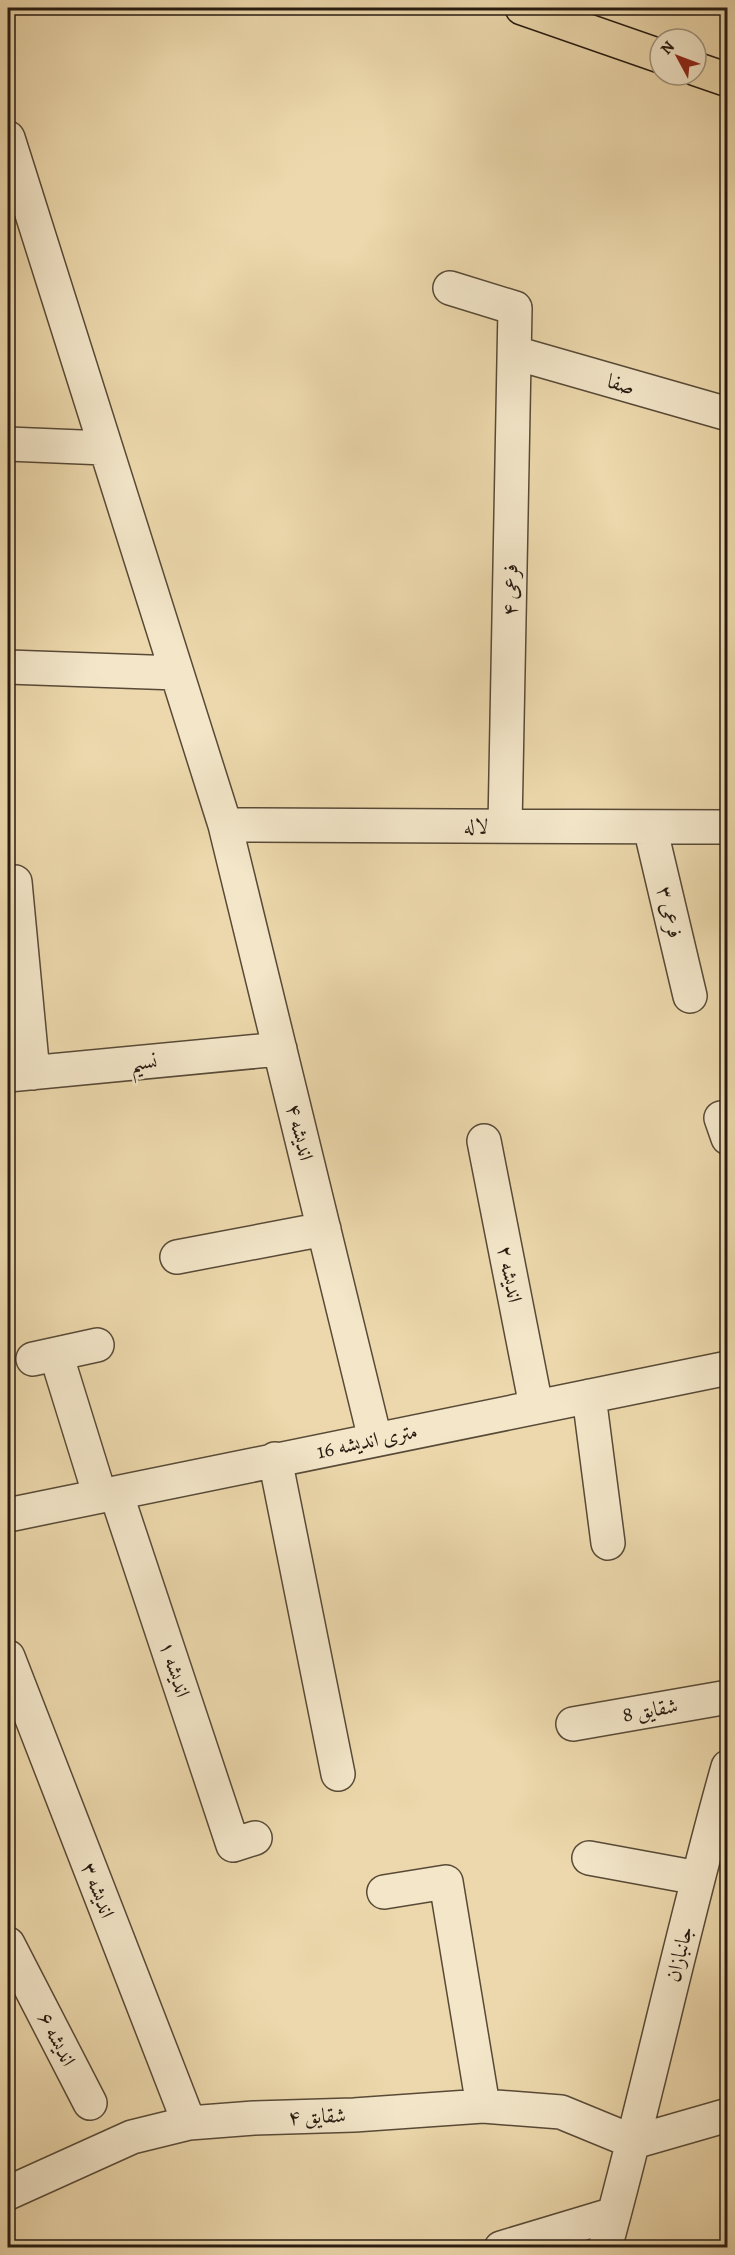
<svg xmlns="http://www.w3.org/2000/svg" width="735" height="2255" font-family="Alegreya,Amiri,serif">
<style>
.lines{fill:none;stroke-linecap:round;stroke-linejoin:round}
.minor-casing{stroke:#584a37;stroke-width:36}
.major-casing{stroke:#261a10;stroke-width:36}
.minor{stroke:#f3e6c9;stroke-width:33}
.major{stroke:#ecd8ac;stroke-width:33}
.labels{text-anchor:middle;stroke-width:5;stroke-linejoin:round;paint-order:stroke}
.street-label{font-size:21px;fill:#261a10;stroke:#f3e6c9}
</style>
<rect width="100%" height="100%" fill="#ecd8ac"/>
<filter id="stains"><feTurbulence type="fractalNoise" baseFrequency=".00333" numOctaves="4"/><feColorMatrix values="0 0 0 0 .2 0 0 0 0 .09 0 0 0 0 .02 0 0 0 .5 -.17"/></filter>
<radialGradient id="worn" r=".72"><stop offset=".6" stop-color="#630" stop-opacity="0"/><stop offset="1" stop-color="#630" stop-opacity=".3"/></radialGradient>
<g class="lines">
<g class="minor-casing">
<path id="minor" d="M8 138 225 825 375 1439
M450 288 515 308 505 826
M515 353 728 414
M8 444 105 448
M8 667 177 673
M225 825 728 827
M650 827 690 996
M8 882H15L33 1073
M8 1075 280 1049
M721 1118 728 1138
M484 1141 536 1406
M177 1257 324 1229
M56 1354 100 1496
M33 1359 97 1345
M589 1396 608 1543
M275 1459 338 1774
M116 1493 233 1845 255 1838
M8 1515 728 1368
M8 1657 189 2123
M573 1724 728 1697
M589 1858 698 1878
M384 1892 446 1882 483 2106
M8 1944 90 2103
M634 2142 728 2115
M8 2193 132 2137 189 2123 254 2118 354 2115 483 2106 561 2112 634 2142
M501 2248 614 2214
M605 2248C649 2088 683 1926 728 1767"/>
</g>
<g class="major-casing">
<path id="major" d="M522 8 660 56
M696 69 728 80"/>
</g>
<use href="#minor" class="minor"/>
<use href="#major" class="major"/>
</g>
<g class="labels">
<g class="street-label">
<text transform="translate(621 384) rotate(16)" y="7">صفا</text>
<text transform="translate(510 590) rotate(-89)" y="7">فرعی ۴</text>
<text x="476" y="833">لاله</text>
<text transform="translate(670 912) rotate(77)" y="7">فرعی ۳</text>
<text transform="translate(144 1062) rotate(-5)" y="7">نسیم</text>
<text transform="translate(300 1132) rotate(76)" y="7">اندیشه ۴</text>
<text transform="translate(510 1274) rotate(79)" y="7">اندیشه ۲</text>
<text transform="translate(367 1441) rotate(-12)" y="7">16 متری اندیشه</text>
<text transform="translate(175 1669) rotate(72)" y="7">اندیشه ۱</text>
<text transform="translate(650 1710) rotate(-10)" y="7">شقایق 8</text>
<text transform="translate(98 1890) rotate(69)" y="7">اندیشه ۳</text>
<text transform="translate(679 1954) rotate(-76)" y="7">جانبازان</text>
<text transform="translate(57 2039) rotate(63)" y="7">اندیشه ۶</text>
<text transform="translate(317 2116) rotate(-2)" y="7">شقایق ۴</text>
</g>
</g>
<rect width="735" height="2255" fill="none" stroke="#ecd8ac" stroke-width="30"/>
<rect x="9" y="9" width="717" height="2237" fill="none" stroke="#261a10" stroke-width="3"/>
<rect x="15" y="15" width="705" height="2225" fill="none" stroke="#261a10" stroke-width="1.5"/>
<g transform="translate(678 57) rotate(311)"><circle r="28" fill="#f3e6c9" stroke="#a1947f" stroke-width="1.5"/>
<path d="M0-4.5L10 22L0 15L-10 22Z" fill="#8f2418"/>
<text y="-9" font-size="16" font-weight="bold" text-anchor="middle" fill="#261a10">N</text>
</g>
<rect width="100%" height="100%" filter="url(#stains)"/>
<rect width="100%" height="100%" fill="url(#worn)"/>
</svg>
